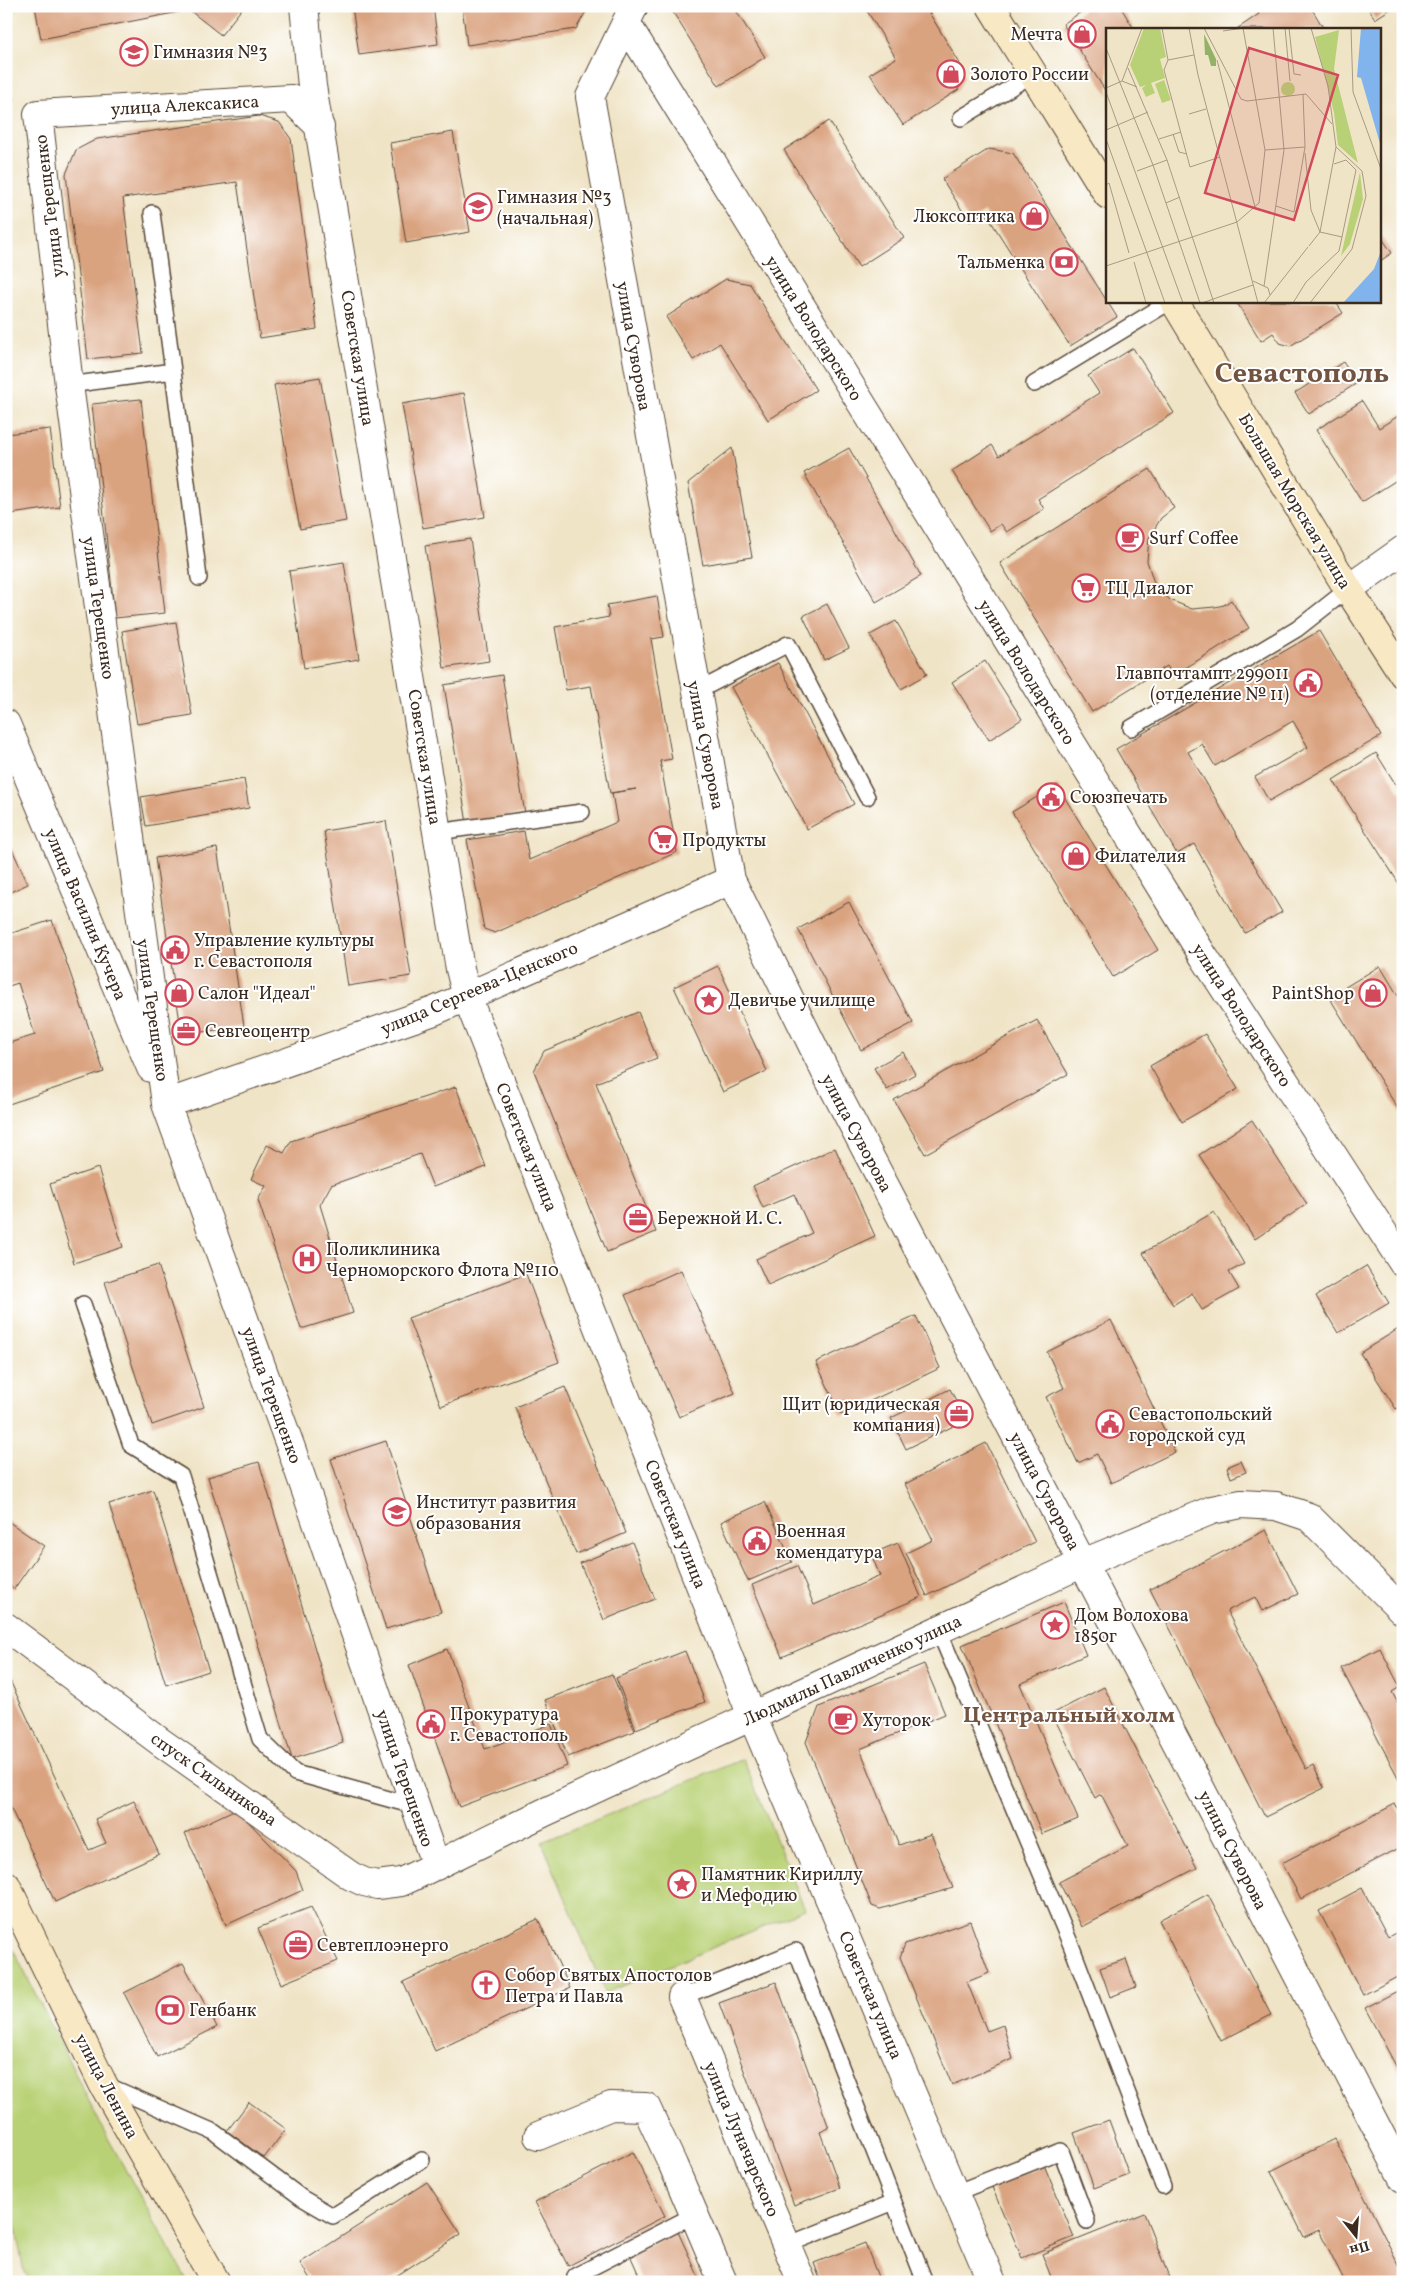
<svg xmlns="http://www.w3.org/2000/svg" width="1409" height="2288" font-family="Vollkorn,serif">
<style>
.green{fill:#b9d176;stroke:#7a7e4a}
.building{fill:#daa380}
.lines{fill:none;stroke-linecap:round;stroke-linejoin:round}
.lane-casing{stroke:#564637;stroke-width:18}
.street-casing{stroke:#564637;stroke-width:30}
.secondary-casing{stroke:#564637;stroke-width:30}
.lane{stroke:#fff;stroke-width:15}
.street{stroke:#fff;stroke-width:28}
.secondary{stroke:#f8e8c3;stroke-width:28}
.labels{text-anchor:middle;stroke-width:4;stroke-linejoin:round;paint-order:stroke}
.poi-label{font-size:18px;fill:#3b2a1e;stroke:#fff;text-anchor:start}
.street-label{font-size:18px;fill:#3b2a1e;stroke:#fff}
.district-label{font-size:22px;font-weight:bold;fill:#735440;stroke:#fff}
.town-label{font-size:28px;font-weight:bold;fill:#735440;stroke:#fff}
.inset-road{fill:none;stroke:#a89a83;stroke-width:1}
.view{fill:#d1495b;fill-opacity:0.15;stroke:#d1495b;stroke-width:2.5}
.inset-edge{fill:none;stroke:#3b2a1e;stroke-width:2.5}
</style>
<rect width="100%" height="100%" fill="#fff"/>
<filter id="ink" filterUnits="userSpaceOnUse"><feTurbulence type="fractalNoise" baseFrequency=".02" numOctaves="2"/><feDisplacementMap in="SourceGraphic" scale="10" xChannelSelector="R" yChannelSelector="G"/><feConvolveMatrix kernelMatrix="1 2 1 2 8 2 1 2 1" color-interpolation-filters="sRGB"/></filter>
<filter id="wash" filterUnits="userSpaceOnUse"><feTurbulence type="fractalNoise" baseFrequency=".0096" numOctaves="4" result="noise"/><feDisplacementMap in="SourceGraphic" scale="20" xChannelSelector="R" yChannelSelector="G"/><feGaussianBlur stdDeviation="1.12" result="paint"/><feColorMatrix in="noise" values="0 0 0 0 0 0 0 0 0 0 0 0 0 0 0 0 0 1.4 0 .05"/><feComposite in="paint" operator="in"/></filter>
<g filter="url(#wash)">
<rect width="100%" height="100%" fill="#f0e4c6"/>
<path class="green" d="M743 1759 805 1909 605 1993 542 1842Z
M6 1935 104 2131 188 2282H30L23 2268 14 2218 6 2214Z"/>
<g id="blocks">
<path class="building" d="M35 6H244L221 35 189 10 41 39Z
M352 6H433L438 44 359 55Z
M462 6H589L576 29 467 45Z
M669 6H733L765 57 719 86Z
M864 6H925L959 62 964 77 958 90 903 125 870 74 896 58Z
M1090 6H1120L1134 29H1108V95L1063 24Z
M1254 6H1310L1324 29H1237L1259 14Z
M1367 6H1395L1375 19Z
M6 52 13 100 6 101Z
M259 116 279 122 291 139 317 329 260 338 237 182 123 198 143 353 88 359 66 174 76 150 97 139Z
M829 121 904 238 859 267 784 150Z
M453 132 470 232 406 243 390 143Z
M989 149 1013 153 1117 317 1070 346 985 212 969 221 942 179Z
M1380 235 1392 253 1380 261Z
M726 279 750 284 816 390 768 420 720 343 693 360 666 317Z
M1236 301H1335L1343 313 1290 346 1280 343 1273 333 1261 341Z
M1133 348 1174 413 1038 499 1044 509 1007 532 1001 524 990 531 952 471 992 445 999 456 1099 393 1088 376Z
M1343 362 1357 383 1309 414 1295 393Z
M320 377 346 521 300 529 274 385Z
M464 393 485 517 423 528 402 404Z
M141 399 165 613 115 618 92 404Z
M1362 401 1379 428 1403 413V476L1362 502 1316 430Z
M50 429 60 507 11 514 6 477V434Z
M732 448 752 557 703 565 688 483Z
M849 448 921 576 876 602 804 473Z
M1150 469 1174 508 1161 518 1149 538 1147 561 1154 583 1170 600 1192 609 1215 607 1224 605 1231 600 1249 628 1173 676 1167 666 1092 712 1000 563Z
M470 539 489 661 444 668 425 546Z
M344 562 359 659 304 668 289 571Z
M657 596 664 637 651 639 672 759 660 761 677 852 495 933 484 929 467 840 524 831 529 860 617 822 612 793 636 789 610 793 591 686 566 690 555 627 609 617 607 605Z
M827 604 849 648 824 660 803 616Z
M896 621 927 674 901 689 870 635Z
M176 622 192 715 137 724 122 631Z
M1319 631 1381 736 1269 801 1255 777 1308 747 1293 721 1215 766 1202 744 1188 752 1282 912 1245 933 1194 844 1177 854 1116 749Z
M985 661 1022 719 989 740 952 682Z
M778 663 854 804 807 829 731 687Z
M502 675 525 814 467 823 444 685Z
M1376 753 1403 796V890L1333 780Z
M244 779 249 808 146 826 141 797Z
M1057 785 1158 950 1113 977 1012 812Z
M386 821 411 976 348 986 324 831Z
M6 836 28 884 6 894Z
M217 848 244 1026 182 1035 155 858Z
M849 902 913 1023 861 1050 798 929Z
M52 920 104 1072 6 1105V1044L35 1035 18 983 6 987V935Z
M718 966 767 1071 723 1092 674 987Z
M1380 966 1403 1004V1117L1329 997Z
M638 1012 657 1058 596 1083 656 1232 607 1252 534 1071 544 1051Z
M1037 1020 1068 1074 925 1154 894 1100Z
M1205 1034 1238 1089 1182 1122 1150 1066Z
M903 1052 915 1074 887 1090 874 1068Z
M456 1087 486 1167 433 1187 420 1154 331 1185 320 1205 353 1313 301 1329 258 1200 266 1186 251 1179 267 1145 284 1153 291 1141Z
M1252 1120 1307 1204 1255 1239 1199 1155Z
M835 1148 875 1236 768 1285 756 1259 812 1233 794 1194 763 1208 753 1186Z
M98 1168 123 1247 74 1263 50 1184Z
M1214 1212 1244 1264 1229 1272 1239 1289 1202 1310 1192 1293 1173 1305 1143 1253Z
M158 1265 204 1407 152 1425 105 1282Z
M1366 1266 1389 1303 1338 1333 1316 1296Z
M681 1270 735 1393 679 1417 625 1295Z
M526 1274 559 1362 441 1406 408 1318Z
M916 1316 940 1368 841 1415 816 1362Z
M1111 1320 1175 1452 1111 1483 1097 1454 1078 1463 1046 1397 1064 1388 1047 1352Z
M1403 1326V1404L1396 1409 1360 1353Z
M565 1387 626 1533 576 1554 515 1407Z
M950 1389 966 1420 906 1449 891 1418Z
M386 1441 441 1612 386 1629 331 1459Z
M986 1443 1035 1542 927 1596 906 1553 933 1540 905 1484Z
M1241 1461 1246 1472 1231 1478 1227 1467Z
M259 1462 343 1743 292 1759 208 1477Z
M153 1490 209 1671 166 1685 109 1504Z
M765 1502 792 1562 748 1581 721 1522Z
M6 1520 44 1546 14 1589 6 1583Z
M1266 1530 1298 1594 1262 1611 1255 1597 1227 1611 1306 1769 1313 1765 1324 1788 1265 1817 1150 1589Z
M632 1542 655 1599 604 1620 580 1563Z
M898 1543 921 1597 782 1657 752 1585 797 1566 814 1605 880 1576 871 1554Z
M1064 1602 1086 1655 1020 1684 1078 1819 1042 1834 962 1645Z
M1380 1648 1400 1687 1392 1692 1403 1713V1787L1341 1668Z
M447 1649 485 1749 551 1724 567 1766 459 1807 409 1665Z
M685 1651 705 1702 636 1729 616 1678Z
M924 1664 945 1714 860 1749 899 1845 931 1834 953 1888 880 1909 872 1906 806 1742 819 1707Z
M6 1672 89 1850 106 1843 95 1819 134 1801 159 1854 55 1902 6 1798Z
M612 1674 635 1731 568 1757 545 1700Z
M1104 1687 1197 1868 1082 1927 1059 1882 1128 1846 1101 1794 1095 1798 1052 1714Z
M1395 1804 1403 1820V1846L1301 1899 1282 1863Z
M236 1809 296 1871 303 1890 226 1925 185 1833Z
M1362 1888 1388 1937 1403 1929V1974L1363 1995 1319 1911Z
M1208 1894 1271 2015 1221 2041 1159 1920Z
M311 1907 338 1961 281 1984 258 1928Z
M538 1919 570 1988 435 2051 403 1982Z
M970 1921 989 1973 967 1982 987 2031 1003 2025 1013 2059 952 2085 900 1957 905 1944Z
M1126 1959 1136 1987 1110 1997 1100 1968Z
M183 1963 217 2027 157 2057 124 1993Z
M776 1982 829 2128 820 2132 840 2188 794 2205 719 2003Z
M1403 1988V2079L1365 2008Z
M249 2102 286 2129 264 2158 227 2131Z
M1109 2120 1129 2175 1094 2188 1074 2133Z
M1335 2139 1403 2273V2282H1345L1319 2230 1304 2237 1271 2171Z
M633 2152 665 2216 568 2266 535 2202Z
M1044 2165 1074 2237 1022 2258 992 2187Z
M427 2182 461 2234 387 2282H312L300 2263Z
M1144 2213 1171 2282H1053L1042 2254Z
M678 2232 701 2282H642L630 2255Z
M865 2243 880 2282H821L814 2263Z"/>
</g>
</g>
<g filter="url(#ink)">
<use href="#blocks" fill-opacity="0" stroke="#564637" stroke-width="1"/>
<g class="lines">
<g class="lane-casing">
<path id="lane" d="M961 118 1033 74
M173 371 199 578
M1034 384 1171 301
M69 385 173 371 152 213
M696 692 788 644 867 797
M1131 728 1297 629 1348 589
M437 832 582 812
M83 1304 131 1445 181 1476 260 1739 295 1773 414 1806
M939 1631 1071 1945 1163 2186
M682 1997 796 1951 925 2282
M106 2085 214 2132 302 2198 333 2216 422 2160
M955 2193 1061 2151 1087 2221
M787 2245 894 2202
M575 2276 694 2215"/>
</g>
<g class="street-casing">
<path id="street" d="M304 6 312 86 460 969 467 997 752 1716 992 2282
M634 6 590 97 731 880 829 1079 1239 1862 1403 2178
M626 23 1204 957 1403 1263
M320 127 291 99 38 114 69 385 166 1104 291 1448 436 1866
M1348 589 1403 550
M6 724 151 1068
M166 1104 434 1011 731 880
M6 1627 162 1743 351 1876 364 1882 377 1885 401 1882 412 1877 543 1813 1083 1563 1212 1510 1241 1504 1276 1506 1309 1517 1403 1611
M682 1997 802 2282
M538 2136 611 2106 646 2107 673 2165 723 2282"/>
</g>
<g class="secondary-casing">
<path id="secondary" d="M991 6 1108 195
M1174 301 1348 589 1403 674
M6 1885 103 2084 216 2282"/>
</g>
<use href="#lane" class="lane"/>
<use href="#street" class="street"/>
<use href="#secondary" class="secondary"/>
</g>
</g>
<defs>
<g id="shop-ring" transform="scale(1.4375)"><circle r="9.5" fill="#fff" stroke="#d1495b" stroke-width="1.5"/><path d="M-5-2.5h2.3a2.7 3.5 0 0 1 5.4 0H5L5.5 6h-11ZM-1.5-2.5h3a1.5 2.3 0 0 0-3 0Z" fill="#d1495b"/></g>
<g id="school-ring" transform="scale(1.4375)"><circle r="9.5" fill="#fff" stroke="#d1495b" stroke-width="1.5"/><path d="M0-5L7-2L0 1L-7-2ZM-4 1L0 2.5L4 1V4Q0 6-4 4Z" fill="#d1495b"/></g>
<g id="bank-ring" transform="scale(1.4375)"><circle r="9.5" fill="#fff" stroke="#d1495b" stroke-width="1.5"/><path d="M-6-4H6V4H-6ZM0-2.3a2.3 2.3 0 1 0 0 4.6a2.3 2.3 0 1 0 0-4.6Z" fill="#d1495b"/></g>
<g id="cafe-ring" transform="scale(1.4375)"><circle r="9.5" fill="#fff" stroke="#d1495b" stroke-width="1.5"/><path d="M-5.5-4.5H6V0H3Q3 3.5 0 3.5H-2.5Q-5.5 3.5-5.5 0ZM3-3.2v2h1.7v-2ZM-6 4.5H4V6H-6Z" fill="#d1495b"/></g>
<g id="supermarket-ring" transform="scale(1.4375)"><circle r="9.5" fill="#fff" stroke="#d1495b" stroke-width="1.5"/><path d="M-6-5.5h2.5l.6 2H6L4.5 2H-2.5L-4.4-4H-6ZM-1.5 3.2a1.3 1.3 0 1 0 .1 0ZM3 3.2a1.3 1.3 0 1 0 .1 0Z" fill="#d1495b"/></g>
<g id="civic-ring" transform="scale(1.4375)"><circle r="9.5" fill="#fff" stroke="#d1495b" stroke-width="1.5"/><path d="M-.6-6.5H3V-4.5H.6V-3L4-1V1h2V6H-6V1h2V-1L-.6-3ZM-1.2 2.5V6h2.4V2.5Z" fill="#d1495b"/></g>
<g id="sight-ring" transform="scale(1.4375)"><circle r="9.5" fill="#fff" stroke="#d1495b" stroke-width="1.5"/><path d="M0-6L1.8-2.2L6-1.7L2.9 1.2L3.7 5.4L0 3.3L-3.7 5.4L-2.9 1.2L-6-1.7L-1.8-2.2Z" fill="#d1495b"/></g>
<g id="office-ring" transform="scale(1.4375)"><circle r="9.5" fill="#fff" stroke="#d1495b" stroke-width="1.5"/><path d="M-6-3h4V-5.5h4V-3h4V5H-6ZM-1-4.5V-3h2v-1.5ZM-6 0V1H6V0Z" fill="#d1495b"/></g>
<g id="hospital-ring" transform="scale(1.4375)"><circle r="9.5" fill="#fff" stroke="#d1495b" stroke-width="1.5"/><path d="M-5-5h3v3.5h4V-5h3V5h-3V1.5h-4V5h-3Z" fill="#d1495b"/></g>
<g id="university-ring" transform="scale(1.4375)"><circle r="9.5" fill="#fff" stroke="#d1495b" stroke-width="1.5"/><path d="M0-5L7-2L0 1L-7-2ZM-4 1L0 2.5L4 1V4Q0 6-4 4Z" fill="#d1495b"/></g>
<g id="church-ring" transform="scale(1.4375)"><circle r="9.5" fill="#fff" stroke="#d1495b" stroke-width="1.5"/><path d="M-1.2-6h2.4v3.5h3.3v2.4h-3.3V6h-2.4V-.1h-3.3v-2.4h3.3Z" fill="#d1495b"/></g>
</defs>
<g fill-rule="evenodd">
<use href="#shop-ring" x="1082" y="34"/>
<use href="#school-ring" x="134" y="52"/>
<use href="#shop-ring" x="951" y="74"/>
<use href="#school-ring" x="478" y="207"/>
<use href="#shop-ring" x="1034" y="216"/>
<use href="#bank-ring" x="1064" y="262"/>
<use href="#cafe-ring" x="1130" y="538"/>
<use href="#supermarket-ring" x="1086" y="588"/>
<use href="#civic-ring" x="1308" y="683"/>
<use href="#civic-ring" x="1051" y="797"/>
<use href="#supermarket-ring" x="663" y="840"/>
<use href="#shop-ring" x="1076" y="856"/>
<use href="#civic-ring" x="175" y="950"/>
<use href="#shop-ring" x="179" y="993"/>
<use href="#shop-ring" x="1373" y="993"/>
<use href="#sight-ring" x="709" y="1000"/>
<use href="#office-ring" x="186" y="1031"/>
<use href="#office-ring" x="638" y="1218"/>
<use href="#hospital-ring" x="307" y="1259"/>
<use href="#office-ring" x="959" y="1414"/>
<use href="#civic-ring" x="1110" y="1424"/>
<use href="#university-ring" x="397" y="1512"/>
<use href="#civic-ring" x="757" y="1541"/>
<use href="#sight-ring" x="1055" y="1625"/>
<use href="#cafe-ring" x="843" y="1720"/>
<use href="#civic-ring" x="431" y="1724"/>
<use href="#sight-ring" x="682" y="1884"/>
<use href="#office-ring" x="298" y="1945"/>
<use href="#church-ring" x="486" y="1985"/>
<use href="#bank-ring" x="170" y="2010"/>
</g>
<g class="labels">
<g class="poi-label">
<text x="1063" y="40" text-anchor="end">Мечта</text>
<text x="153" y="58">Гимназия №3</text>
<text x="970" y="80">Золото России</text>
<text x="497" y="203">Гимназия №3<tspan x="497" dy="21">(начальная)</tspan></text>
<text x="1015" y="222" text-anchor="end">Люксоптика</text>
<text x="1045" y="268" text-anchor="end">Тальменка</text>
<text x="1149" y="544">Surf Coffee</text>
<text x="1105" y="594">ТЦ Диалог</text>
<text x="1289" y="679" text-anchor="end">Главпочтампт 299011<tspan x="1289" dy="21">(отделение № 11)</tspan></text>
<text x="1070" y="803">Союзпечать</text>
<text x="682" y="846">Продукты</text>
<text x="1095" y="862">Филателия</text>
<text x="194" y="946">Управление культуры<tspan x="194" dy="21">г. Севастополя</tspan></text>
<text x="198" y="999">Салон "Идеал"</text>
<text x="1354" y="999" text-anchor="end">PaintShop</text>
<text x="728" y="1006">Девичье училище</text>
<text x="205" y="1037">Севгеоцентр</text>
<text x="657" y="1224">Бережной И. С.</text>
<text x="326" y="1255">Поликлиника<tspan x="326" dy="21">Черноморского Флота №110</tspan></text>
<text x="940" y="1410" text-anchor="end">Щит (юридическая<tspan x="940" dy="21">компания)</tspan></text>
<text x="1129" y="1420">Севастопольский<tspan x="1129" dy="21">городской суд</tspan></text>
<text x="416" y="1508">Институт развития<tspan x="416" dy="21">образования</tspan></text>
<text x="776" y="1537">Военная<tspan x="776" dy="21">комендатура</tspan></text>
<text x="1074" y="1621">Дом Волохова<tspan x="1074" dy="21">1850г</tspan></text>
<text x="450" y="1720">Прокуратура<tspan x="450" dy="21">г. Севастополь</tspan></text>
<text x="862" y="1726">Хуторок</text>
<text x="701" y="1880">Памятник Кириллу<tspan x="701" dy="21">и Мефодию</tspan></text>
<text x="317" y="1951">Севтеплоэнерго</text>
<text x="505" y="1981">Собор Святых Апостолов<tspan x="505" dy="21">Петра и Павла</tspan></text>
<text x="189" y="2016">Генбанк</text>
</g>
<g class="street-label">
<text transform="translate(185 105) rotate(-3)" y="6">улица Алексакиса</text>
<text transform="translate(49 206) rotate(-97)" y="6">улица Терещенко</text>
<text transform="translate(814 328) rotate(58)" y="6">улица Володарского</text>
<text transform="translate(634 346) rotate(80)" y="6">улица Суворова</text>
<text transform="translate(358 358) rotate(81)" y="6">Советская улица</text>
<text transform="translate(1295 501) rotate(59)" y="6">Большая Морская улица</text>
<text transform="translate(99 608) rotate(82)" y="6">улица Терещенко</text>
<text transform="translate(1027 672) rotate(58)" y="6">улица Володарского</text>
<text transform="translate(706 745) rotate(79)" y="6">улица Суворова</text>
<text transform="translate(425 757) rotate(81)" y="6">Советская улица</text>
<text transform="translate(86 914) rotate(67)" y="6">улица Василия Кучера</text>
<text transform="translate(479 988) rotate(-23)" y="6">улица Сергеева-Ценского</text>
<text transform="translate(153 1010) rotate(82)" y="6">улица Терещенко</text>
<text transform="translate(1242 1015) rotate(57)" y="6">улица Володарского</text>
<text transform="translate(857 1133) rotate(62)" y="6">улица Суворова</text>
<text transform="translate(527 1147) rotate(68)" y="6">Советская улица</text>
<text transform="translate(272 1395) rotate(70)" y="6">улица Терещенко</text>
<text transform="translate(1045 1491) rotate(62)" y="6">улица Суворова</text>
<text transform="translate(676 1524) rotate(68)" y="6">Советская улица</text>
<text transform="translate(852 1670) rotate(-25)" y="6">Людмилы Павличенко улица</text>
<text transform="translate(405 1778) rotate(71)" y="6">улица Терещенко</text>
<text transform="translate(214 1779) rotate(35)" y="6">спуск Сильникова</text>
<text transform="translate(1233 1850) rotate(63)" y="6">улица Суворова</text>
<text transform="translate(871 1995) rotate(67)" y="6">Советская улица</text>
<text transform="translate(107 2086) rotate(62)" y="6">улица Ленина</text>
<text transform="translate(742 2139) rotate(67)" y="6">улица Луначарского</text>
</g>
<g class="district-label">
<text x="1069" y="1722">Центральный холм</text>
</g>
<g class="town-label">
<text x="1302" y="382">Севастополь</text>
</g>
</g>
<g transform="translate(1106 28)">
<rect width="275" height="275" fill="#f0e4c6"/>
<path d="M38 0H54L60 29 54 31 59 50 45 55 49 65 40 69 36 60 40 57 34 59 24 37ZM233 2 228 41 252 135 232 117 228 85 209 9ZM58 52 65 72 56 75 49 56ZM175 61a7 7 0 1 1 14 0a7 7 0 1 1-14 0ZM254 144 257 171 244 216 235 228Z" fill="#b9d176"/>
<path d="M98 6 110 31V38H105L102 27H99Z" fill="#92b367"/>
<path d="M255 0H275V119L255 50 251 49ZM275 223V275H237L268 241Z" fill="#81b3ed"/>
<path class="inset-road" d="M56 0 62 32 58 42 84 139 114 129M83 0 92 47 152 275M98 0 135 71 141 73 200 66 226 96M179 0 184 53M183 0 188 46 195 47M245 0 247 64 275 141M117 3 138 0M0 20 47 137 94 275M62 32 88 27M111 32 149 179M22 40 61 132 108 275M16 53 31 59M0 60 16 53 36 0M0 64 77 275M83 86 100 81M0 102 42 84M67 106 73 124 81 126M0 111 59 275M53 111 75 104M159 122 199 119M199 125 205 182 214 204M31 143 61 132M0 157 3 155 23 225M60 175 74 169M170 178 188 184 199 119 197 66M131 194 153 175 159 122 137 0M214 204 236 209M203 218 214 204 230 119 222 58 205 0M28 234 40 275M0 238 131 194M147 253 162 260 164 267M158 258 178 122 167 0M96 275 147 257M158 275 202 219M187 275 200 254 233 223 250 142 240 132 228 136M204 275 246 221 260 168 256 143 230 119"/>
<path class="view" d="M143 20 232 47 188 192 99 165Z"/>
<rect width="275" height="275" class="inset-edge"/>
</g>
<rect width="1409" height="2288" fill="none" stroke="#fff" stroke-width="25"/>
<g transform="translate(1356 2236) rotate(163)" stroke="#ffffff" stroke-width="4" paint-order="stroke">
<path d="M0-4L9 19L0 12L-9 19Z" fill="#3b2a1e"/>
<text y="-8" font-size="14" font-weight="bold" text-anchor="middle" fill="#3b2a1e">Пн</text>
</g>
</svg>
